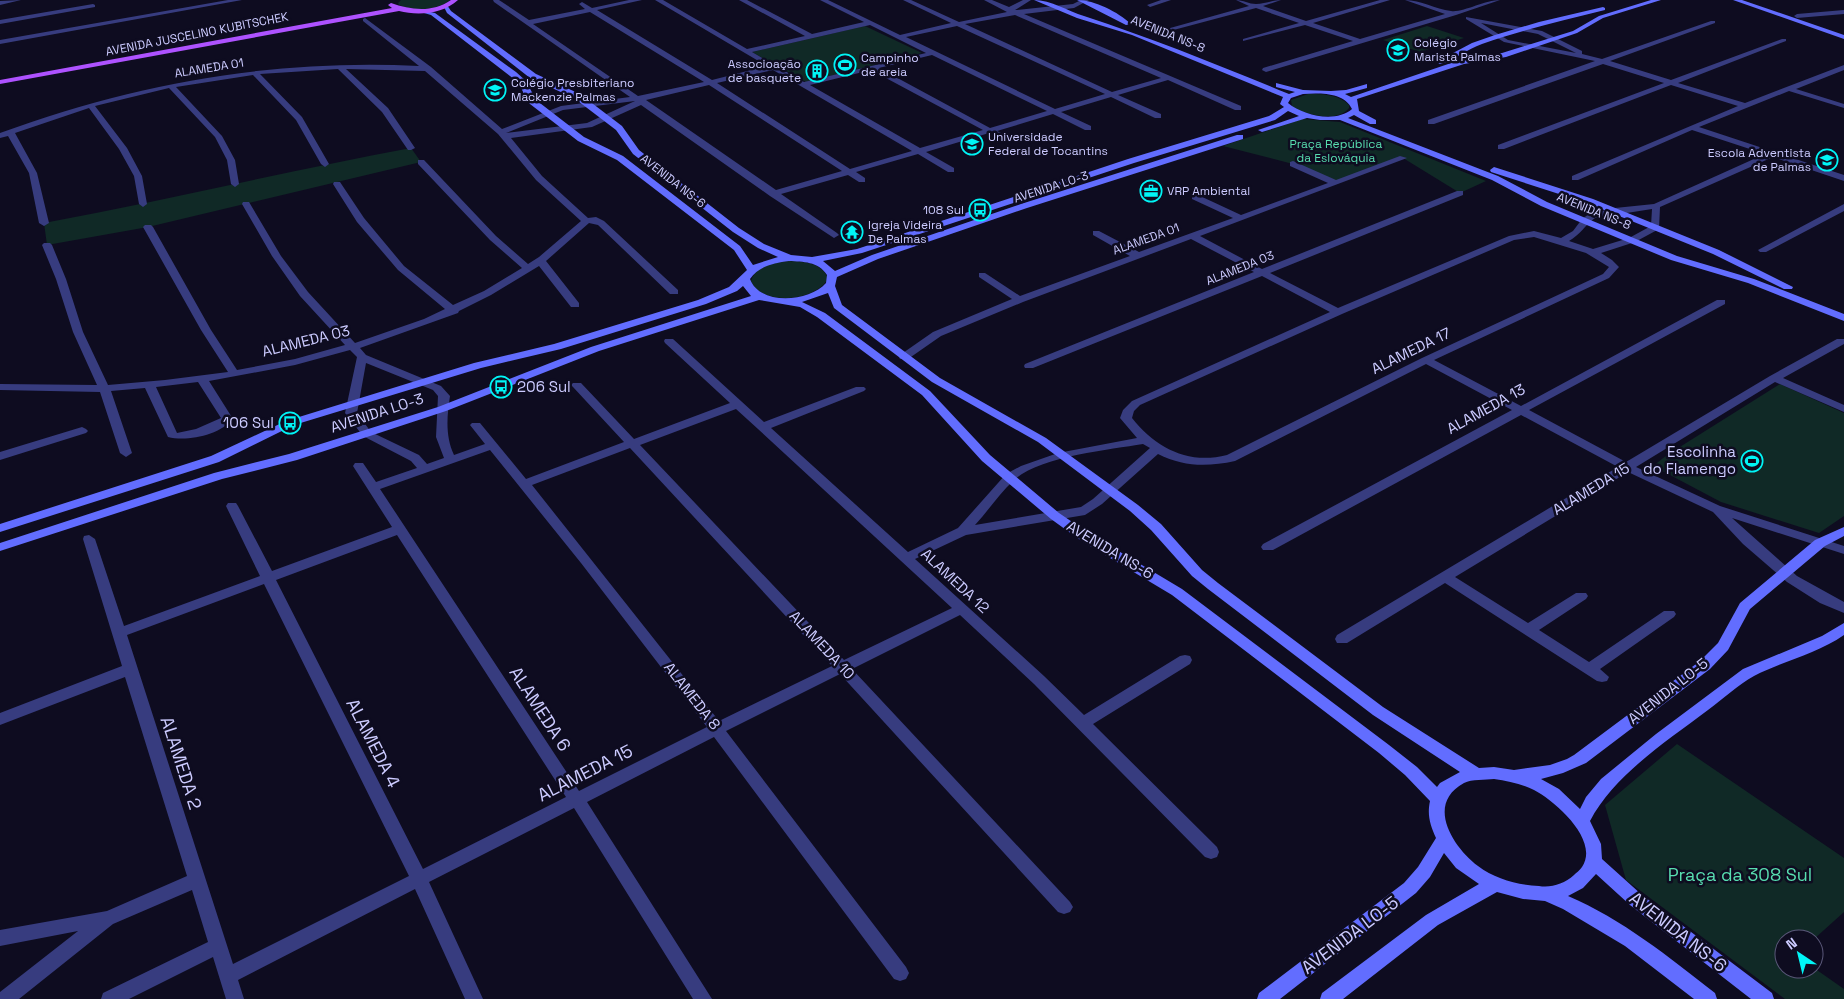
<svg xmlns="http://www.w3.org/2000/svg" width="1844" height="999" font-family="'Space Grotesk',sans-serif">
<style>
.green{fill:#102926}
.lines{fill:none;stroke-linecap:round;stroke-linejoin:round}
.street{fill:#373c7f;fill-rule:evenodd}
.secondary{fill:#626dff;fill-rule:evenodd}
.primary{fill:#ae52ff;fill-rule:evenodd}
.labels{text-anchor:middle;stroke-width:5;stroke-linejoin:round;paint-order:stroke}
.far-street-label{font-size:12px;fill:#cccbff;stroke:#0e0c20}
.far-poi-label{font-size:12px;fill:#cccbff;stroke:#0e0c20;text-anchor:start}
.far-park-label{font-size:12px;fill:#58deb0;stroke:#0e0c20}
.street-label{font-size:15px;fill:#cccbff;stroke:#0e0c20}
.poi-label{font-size:15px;fill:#cccbff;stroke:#0e0c20;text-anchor:end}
.near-street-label{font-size:18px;fill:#cccbff;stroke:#0e0c20}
.near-park-label{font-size:18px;fill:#58deb0;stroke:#0e0c20}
</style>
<rect width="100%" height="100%" fill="#0e0c20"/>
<path class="green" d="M401 0H450C439 10 413 12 399 5L398 3Z
M865 26 922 53 806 82 752 52Z
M1427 26 1464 38 1420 52 1383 40Z
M1308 94C1322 94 1338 94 1349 105V108C1338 123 1305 115 1292 106L1291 100Z
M1302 119 1340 122 1486 181 1460 193 1403 158 1336 183 1293 164 1223 146Z
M411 148 421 162 148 227 47 245 44 223C167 200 288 171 411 148Z
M789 261C804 262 821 262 828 278 818 301 761 307 751 281 756 265 775 263 789 261Z
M1780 384 1844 413V516L1819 533 1721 502 1653 466 1667 455Z
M1677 744 1844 858V912L1814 939H1784V969L1814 968 1844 989V999H1785L1626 880 1605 805Z"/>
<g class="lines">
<path class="street" d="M21 0 0 5V1Z
M228 0H242L0 44V40Z
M493 0H499L529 20 585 9 579 4 582 2 592 8 629 0H642L597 10 712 80 767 66 655 0H663L747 49 805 36 739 0H747L812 34 864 22 820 0H828L900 35 951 23 903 0H911L959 22 1007 12 984 0H992L1009 7 1023 0H1031L1015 10H1017L1073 4 1081 0H1089L1074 8 1024 14 1241 106V110H1235L1168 80 1118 95 1161 114V118H1155L1111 97 1061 112 1091 126V130H1085L1053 114 997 131 1005 135V139H999L989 133 926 152 954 168V172H948L918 154 856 172 865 178V182H859L848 175 781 194 837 233 839 235 834 238 770 196 641 105 592 127 511 138 542 176 588 218 596 217 604 221 678 290V294H670L598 225 589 223 546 261 579 303V307H571L539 266 491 295 459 311 458 313 360 348 366 355 441 386 450 396C447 416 445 436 454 455L485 444 470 425 472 423H480L526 479 624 442 573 387 571 385 573 383H581L634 439 730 403 665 343 664 341 665 339H673L764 422 856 387H864L866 389 864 391 771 428 908 552 958 528 1006 474 1021 466 1058 453 1137 438 1120 418 1123 410 1132 401 1330 312 1262 276 1033 368H1025L1024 366 1025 364 1254 272 1191 239 1023 302 941 336 908 359H900L899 357 900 355 933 332 1012 299 979 277V273H985L1020 296 1130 256 1093 235V231H1099L1139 252 1233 218 1192 199V195H1198L1241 215 1328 183 1290 166V162L1293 161 1336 180 1400 156 1407 158 1200 236 1262 269 1457 191H1463V195L1270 273 1338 308 1509 236 1534 231 1561 238 1573 231 1582 219 1589 214 1615 208 1654 204 1765 154 1692 130 1578 180H1572V176L1738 106 1671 85 1504 149H1498V145L1664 83 1603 64 1434 124H1428V120L1595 61 1504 42 1466 19V17L1542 31 1582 51V54L1602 59 1711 21H1715V23L1610 61 1671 80 1782 39H1786V41L1678 83 1745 103 1844 65V70L1796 89 1844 104V108L1789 91 1699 127 1844 175V181L1773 157 1660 207 1659 229 1635 242 1601 253 1612 260 1619 267 1609 278 1434 360 1521 406 1717 300H1725V304L1529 410 1626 462 1770 376 1837 339H1844V344L1783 378 1844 405V412L1775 382 1636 467 1720 506 1844 546V554L1732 518 1797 576 1844 602V613L1820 603 1787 582 1743 544 1713 512 1628 472 1455 577 1528 623 1576 593H1586L1588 596 1586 599 1539 630 1589 662 1664 611H1674L1676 614 1674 617 1600 669 1609 677 1607 681 1602 682 1597 681 1445 583 1347 643H1337L1335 639 1337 635 1618 467 1521 415 1273 550H1263L1261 547 1263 544 1512 410 1426 364 1235 461C1207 467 1184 467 1158 454L1102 504 1085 515 966 535 915 559 1044 676 1084 715 1180 656 1185 655 1190 656 1192 660 1190 664 1093 724 1217 847 1219 852 1217 857 1211 859 1205 857 1034 684 960 615 852 669 1070 902 1073 907 1070 912 1064 914 1058 912 840 674 726 731 906 967 909 973 906 979 900 981 894 979 714 737 587 802 712 999H693L574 808 429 882 483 999H465L415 889 238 980 244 999H226L213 957 129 999H101L103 993 208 942 192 890 113 924 19 999H0V992L78 931 0 946V930L107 911 187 876 125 677 0 725V713L122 666 83 539 84 536 89 535 95 539 124 626 260 576 226 506 228 503H236L238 506 272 571 392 527 353 466 355 463H363L376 482 417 468 411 461 363 436 345 413 357 357 350 350 295 365 209 381 233 419C220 435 187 442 168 437L145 388 111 391 132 453 126 457 120 453 100 392 0 390V384L97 385 73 332 56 279 42 245 44 243H50L52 245 66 279 83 332 108 385 165 380 228 372 201 330 143 227 145 225H151L153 227 211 330 237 370 295 359 345 345 300 296 272 256 242 204 243 202H249L281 256 308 292 355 343 424 319 445 309 398 270 357 222 333 184 334 182H340L364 218 404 266 453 305 484 291 522 268 490 240 418 164V160H424L496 236 528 264 539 257 581 221 536 180 498 134 425 71 346 69 388 108 415 148 411 150H408L382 112 338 69 260 74 302 117 329 164 325 167 321 164 296 120 253 75 176 87 222 136 235 160 239 184 235 187 231 184 227 160 215 137 169 88 95 106 127 148 142 176 147 204 143 207 139 204 134 176 119 149 89 108 15 133 37 173 49 223 44 226 39 223 29 173 8 136 0 138V133C136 83 272 59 419 66L363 21V19L365 18 431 67 502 129 561 106 630 97 494 2ZM590 12 704 82 638 96 533 24ZM1015 15 1161 78 1112 92 965 24ZM1481 23 1538 34 1576 53 1508 40ZM870 25 926 53 804 82 752 52ZM957 26 1105 94 1055 109 906 37ZM932 55 1047 111 990 128 879 68ZM773 70 912 151 850 169 717 83ZM871 70 983 130 920 148 810 85ZM709 85 842 171 776 190 646 100ZM635 101 587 123 506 133 563 110ZM1652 209 1651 226 1629 238 1593 249 1569 241C1580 235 1585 225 1595 218ZM1534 237 1586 253 1609 267 1603 274 1422 358 1227 455C1188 465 1156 448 1132 418L1134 411 1140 405 1342 314 1514 240ZM366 363 433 390 438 396 436 437 444 458 427 464 419 455 371 432 357 413ZM198 382 221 418 196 429 177 433 156 387ZM736 409 758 429 952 608 844 660 640 445ZM1143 444 1150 448 1093 499 1081 507 975 525C988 511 999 494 1013 481 1039 456 1109 450 1143 444ZM630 448 832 666 719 721 532 485ZM490 450 581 563 707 727 579 791 380 489ZM397 535 566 797 423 869 276 580ZM264 584 409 876 233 964 127 635Z
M1161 0H1171L1150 7 1147 5Z
M1236 0C1243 0 1249 4 1256 4 1264 4 1273 0 1281 0L1263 6 1306 21 1380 0H1390L1313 23 1360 39 1445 14 1405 0C1421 0 1435 9 1451 11 1462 13 1485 0 1500 0L1456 15 1266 72 1262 70 1263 68 1353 41 1305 25 1243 41V39L1299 23 1256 8 1166 32 1163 30 1249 6Z
M93 4 95 5V7L0 24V20Z
M1844 10V14L1797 18 1794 16 1797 14Z
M1844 204V211L1766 252H1760L1758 250Z
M82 427 86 429 88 431 86 433 0 460V452Z"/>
<path class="secondary" d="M1034 0C1051 0 1068 11 1084 16 1154 39 1221 66 1289 94L1295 92 1276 87V83L1303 90 1331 91 1346 90 1367 84V88L1345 94 1351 97 1460 60 1502 53 1573 31 1599 16 1651 0H1661L1603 18 1577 33 1506 57 1464 64 1357 99 1359 111 1376 120V124H1370L1354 115 1348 118 1498 176 1547 202 1677 256 1754 279 1844 314V321L1748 283 1671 260 1541 206 1492 180 1340 120H1320L1307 118 1262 132 1258 130 1299 116 1288 111 1275 120 1134 163 862 253 823 261 835 271 872 255 1021 204 1237 135H1243V139L1027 208 878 259 837 277 835 286 842 305 940 378 1046 438 1138 505 1161 524 1202 570 1218 583 1383 707 1479 768 1494 767 1514 770 1550 765 1567 759 1574 755 1700 661 1718 643 1740 603 1815 540 1844 527V536L1825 546 1750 609 1728 650 1710 669 1586 763 1563 773 1541 779 1559 789 1580 809 1586 797 1601 779 1656 734 1743 669 1822 636 1844 623V635C1817 654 1783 661 1754 676 1738 685 1723 699 1708 710 1667 741 1614 775 1590 821L1601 844 1602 859 1642 895 1772 993 1774 999H1751L1630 905 1596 874 1583 888 1568 896C1622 919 1669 957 1715 993L1717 999H1694L1625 946 1563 909 1545 901 1523 899 1497 892 1438 925 1343 999H1320L1322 993 1426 915 1479 884 1456 868 1444 853 1430 877 1416 893 1280 999H1257L1259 993 1404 883 1418 867 1436 838C1430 825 1427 815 1430 801L1405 775 1379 753 1172 595 1080 540 1051 519 982 461 922 395 817 317 800 307 759 300 599 351 446 411 297 460 222 479 0 551V543L214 473 289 454 438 407 591 347 751 296 743 286 737 291 706 304 561 349 481 368 294 425 219 462 0 532V524L211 456 286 421 474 363 554 344 698 300 729 287 747 270 734 250 617 160 578 141 530 104 525 98 520 84 510 76 431 15 417 11V9L435 13 516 72 526 81 536 100 584 137 623 156 740 246 753 265 778 257 758 248 733 232 633 154 616 130 574 98 530 78 447 13 443 5H447L451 11 536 74 580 94 622 126 639 150 739 228 764 244 791 255 812 257 857 249 1128 159 1269 116 1284 107 1280 104 1283 97 1132 35 1077 18ZM1303 94C1319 93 1344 92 1352 109 1336 123 1304 116 1288 103L1291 98ZM789 261C803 262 818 261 827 275L826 283C809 302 760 306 750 279 759 266 774 263 789 261ZM828 293 834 308 932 382 1038 442 1130 511 1151 530 1192 576 1208 589 1373 715 1460 772 1440 783 1437 787 1417 767 1389 745 1182 589 1090 534 1059 513 990 455 930 391 825 313 802 302ZM1494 779C1508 781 1522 784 1534 790 1555 801 1600 840 1582 867 1580 870 1576 873 1574 875 1564 884 1551 888 1539 886 1518 885 1495 879 1478 866 1453 847 1425 804 1464 783 1472 779 1485 780 1494 779Z
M1077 0C1095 0 1118 12 1131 24L1126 25Z
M1733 0H1742L1844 35V39Z
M1603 7 1605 8V10C1564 20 1522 30 1482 44 1467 49 1455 60 1440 64L1436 62 1472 43 1495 35 1539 22Z
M1494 167 1593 199 1719 250 1793 287 1792 289H1784L1713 254 1587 203 1491 172 1490 170Z"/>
<path class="primary" d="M451 0H458C443 14 418 16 399 11L0 84V80L392 8 388 5 391 3C411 10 432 13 451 0Z"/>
</g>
<defs>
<g id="school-ring" transform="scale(1.125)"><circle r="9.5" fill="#0e0c20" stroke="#00f5f6" stroke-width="1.5"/><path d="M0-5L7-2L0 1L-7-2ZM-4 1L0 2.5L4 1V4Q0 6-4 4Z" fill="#00f5f6"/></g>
<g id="stadium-ring" transform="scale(1.125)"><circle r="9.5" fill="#0e0c20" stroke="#00f5f6" stroke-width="1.5"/><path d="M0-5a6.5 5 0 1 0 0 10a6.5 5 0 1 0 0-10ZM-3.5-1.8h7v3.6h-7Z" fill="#00f5f6"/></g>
<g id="building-ring" transform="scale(1.125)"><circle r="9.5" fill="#0e0c20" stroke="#00f5f6" stroke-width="1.5"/><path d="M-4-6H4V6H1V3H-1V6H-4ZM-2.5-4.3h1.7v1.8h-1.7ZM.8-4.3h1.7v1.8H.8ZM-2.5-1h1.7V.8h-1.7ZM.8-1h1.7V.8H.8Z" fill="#00f5f6"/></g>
<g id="university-ring" transform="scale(1.125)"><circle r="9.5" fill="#0e0c20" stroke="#00f5f6" stroke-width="1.5"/><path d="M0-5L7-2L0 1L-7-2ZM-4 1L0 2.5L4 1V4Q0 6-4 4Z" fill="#00f5f6"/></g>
<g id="office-ring" transform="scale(1.125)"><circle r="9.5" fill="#0e0c20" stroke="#00f5f6" stroke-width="1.5"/><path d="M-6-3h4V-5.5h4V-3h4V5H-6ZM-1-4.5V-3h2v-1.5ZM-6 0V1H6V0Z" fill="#00f5f6"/></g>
<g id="bus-ring" transform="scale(1.125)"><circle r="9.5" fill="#0e0c20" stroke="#00f5f6" stroke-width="1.5"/><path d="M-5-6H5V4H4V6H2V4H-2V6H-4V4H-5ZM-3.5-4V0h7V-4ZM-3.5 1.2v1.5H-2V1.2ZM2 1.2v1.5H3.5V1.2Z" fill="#00f5f6"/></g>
<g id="temple-ring" transform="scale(1.125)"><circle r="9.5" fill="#0e0c20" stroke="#00f5f6" stroke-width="1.5"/><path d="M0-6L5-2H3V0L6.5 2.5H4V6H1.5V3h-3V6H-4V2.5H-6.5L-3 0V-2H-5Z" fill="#00f5f6"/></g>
</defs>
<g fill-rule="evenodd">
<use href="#school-ring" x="1398" y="50"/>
<use href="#stadium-ring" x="845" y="65"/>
<use href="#building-ring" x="817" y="71"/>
<use href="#school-ring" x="495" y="90"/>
<use href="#university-ring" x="972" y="144"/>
<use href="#school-ring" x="1827" y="160"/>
<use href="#office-ring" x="1151" y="191"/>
<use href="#bus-ring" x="980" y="210"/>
<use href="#temple-ring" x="852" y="232"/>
<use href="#bus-ring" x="501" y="387"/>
<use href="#bus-ring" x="290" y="423"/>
<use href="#stadium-ring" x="1752" y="461"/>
</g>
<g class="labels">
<g class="far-street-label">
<text transform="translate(197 34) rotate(-11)" y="4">AVENIDA JUSCELINO KUBITSCHEK</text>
<text transform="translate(1168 34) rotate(22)" y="4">AVENIDA NS-8</text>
<text transform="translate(209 68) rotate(-9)" y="4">ALAMEDA 01</text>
<text transform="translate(673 181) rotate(38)" y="4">AVENIDA NS-6</text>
<text transform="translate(1051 187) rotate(-18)" y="4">AVENIDA LO-3</text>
<text transform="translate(1594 211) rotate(22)" y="4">AVENIDA NS-8</text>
<text transform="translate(1146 239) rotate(-20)" y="4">ALAMEDA 01</text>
<text transform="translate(1240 268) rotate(-22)" y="4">ALAMEDA 03</text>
</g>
<g class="far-poi-label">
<text x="1414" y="47">Colégio<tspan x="1414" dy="14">Marista Palmas</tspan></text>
<text x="861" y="62">Campinho<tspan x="861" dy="14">de areia</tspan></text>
<text x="801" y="68" text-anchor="end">Associoação<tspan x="801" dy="14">de basquete</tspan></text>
<text x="511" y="87">Colégio Presbiteriano<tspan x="511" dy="14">Mackenzie Palmas</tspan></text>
<text x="988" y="141">Universidade<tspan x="988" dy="14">Federal de Tocantins</tspan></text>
<text x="1811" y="157" text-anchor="end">Escola Adventista<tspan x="1811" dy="14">de Palmas</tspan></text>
<text x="1167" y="195">VRP Ambiental</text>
<text x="964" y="214" text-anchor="end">108 Sul</text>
<text x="868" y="229">Igreja Videira<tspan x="868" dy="14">De Palmas</tspan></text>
</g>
<g class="far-park-label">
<text x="1336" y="148">Praça República<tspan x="1336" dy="14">da Eslováquia</tspan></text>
</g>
<g class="street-label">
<text transform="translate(306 341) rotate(-14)" y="5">ALAMEDA 03</text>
<text transform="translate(1411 351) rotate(-26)" y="5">ALAMEDA 17</text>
<text transform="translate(1486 409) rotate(-29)" y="5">ALAMEDA 13</text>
<text transform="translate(377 413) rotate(-18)" y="5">AVENIDA LO-3</text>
<text transform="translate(1591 489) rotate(-31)" y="5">ALAMEDA 15</text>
<text transform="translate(1110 550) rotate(31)" y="5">AVENIDA NS-6</text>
<text transform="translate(955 581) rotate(43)" y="5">ALAMEDA 12</text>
<text transform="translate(822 645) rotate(47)" y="5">ALAMEDA 10</text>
<text transform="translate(1668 691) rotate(-38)" y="5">AVENIDA LO-5</text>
<text transform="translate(692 696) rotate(52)" y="5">ALAMEDA 8</text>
</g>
<g class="poi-label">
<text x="517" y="392" text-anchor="start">206 Sul</text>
<text x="274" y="428">106 Sul</text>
<text x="1736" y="457">Escolinha<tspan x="1736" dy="17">do Flamengo</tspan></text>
</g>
<g class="near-street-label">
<text transform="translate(540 709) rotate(57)" y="6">ALAMEDA 6</text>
<text transform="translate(373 743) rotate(63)" y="6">ALAMEDA 4</text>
<text transform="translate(181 763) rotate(72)" y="6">ALAMEDA 2</text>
<text transform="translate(585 773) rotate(-27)" y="6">ALAMEDA 15</text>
<text transform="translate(1678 932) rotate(38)" y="6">AVENIDA NS-6</text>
<text transform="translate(1350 935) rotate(-37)" y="6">AVENIDA LO-5</text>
</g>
<g class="near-park-label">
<text x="1740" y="881">Praça da 308 Sul</text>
</g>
</g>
<g transform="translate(1799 954) rotate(325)"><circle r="24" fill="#0e0c20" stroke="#5a5879"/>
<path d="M0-4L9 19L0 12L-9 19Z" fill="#00f5f6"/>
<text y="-8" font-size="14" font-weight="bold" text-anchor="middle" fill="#cccbff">N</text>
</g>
</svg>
